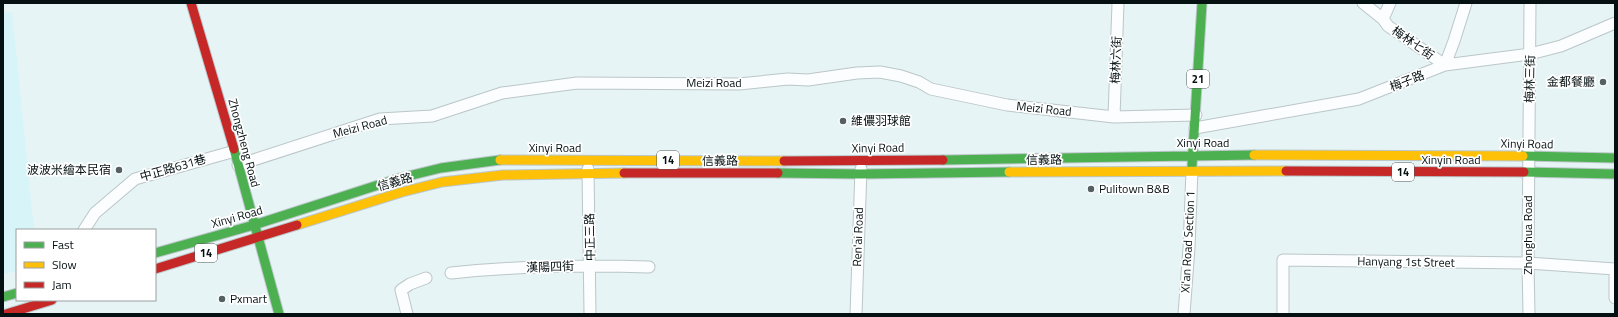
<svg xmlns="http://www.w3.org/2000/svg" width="1618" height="317" font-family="'Titillium Web','Noto Sans TC',sans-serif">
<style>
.built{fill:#d7f4f9}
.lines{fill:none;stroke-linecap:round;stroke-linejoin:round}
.street-casing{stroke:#bbc6c8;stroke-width:13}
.fast-casing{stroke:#bbc6c8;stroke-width:11}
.slow-casing{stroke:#bbc6c8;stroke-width:11}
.jam-casing{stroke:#bbc6c8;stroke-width:11}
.street{stroke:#fbfdfe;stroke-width:11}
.fast{stroke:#4caf50;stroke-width:9}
.slow{stroke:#ffc107;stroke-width:9}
.jam{stroke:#c62828;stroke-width:9}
.poi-dot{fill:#546062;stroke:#fff;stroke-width:1.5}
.labels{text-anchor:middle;stroke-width:3.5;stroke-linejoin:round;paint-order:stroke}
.shield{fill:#fff;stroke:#505859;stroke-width:1}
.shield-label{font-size:11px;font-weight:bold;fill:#051012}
.street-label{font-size:12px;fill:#051012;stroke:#fff}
.poi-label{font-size:12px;fill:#051012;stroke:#fff;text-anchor:start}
</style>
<rect width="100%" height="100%" fill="#e6f4f6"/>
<path class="built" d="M12 12 34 230H17V271L3 274V13Z"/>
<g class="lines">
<g class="street-casing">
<path id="street" d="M1363 3 1383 19 1388 26 1445 65 1454 41 1466 3
M1383 19 1390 3
M1114 117 1118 3
M1195 128 1359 99 1445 65 1530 54 1561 46 1615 23
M238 165 380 119 432 116 502 93 577 83 739 84 788 79 808 80 857 73 880 72 901 76 919 82 931 89 1007 105 1114 117 1196 115
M588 169 590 314
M84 230 95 213 135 179 235 151
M1615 269V298
M451 273C517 266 583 265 649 267
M407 314 401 290 410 284 426 278
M856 314 861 169
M1184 314 1189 248 1192 170
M1283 314V260L1528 263 1615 269
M1529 314 1528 263 1530 3"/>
</g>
<g class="fast-casing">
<path id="fast" d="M234 149 279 314
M1523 156 1615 158
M943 160 1254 155
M1192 166 1202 3
M1524 172 1615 174
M778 173 860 174 1009 172
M155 253 254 225 400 178 441 168 500 160
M3 297 17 293"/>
</g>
<g class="slow-casing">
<path id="slow" d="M1254 155 1523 156
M500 160 784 161
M1009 172 1286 171
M297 225 402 192 442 182 503 175 624 173"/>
</g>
<g class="jam-casing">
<path id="jam" d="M191 3 234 149
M784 161 943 160
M1286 171 1524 172
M624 173H778
M155 269 297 225
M6 314 52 300"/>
</g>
<use href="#street" class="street"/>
<use href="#fast" class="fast"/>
<use href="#slow" class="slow"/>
<use href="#jam" class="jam"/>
</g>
<g class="poi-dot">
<circle cx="1603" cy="82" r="4"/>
<circle cx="843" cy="121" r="4"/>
<circle cx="119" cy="170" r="4"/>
<circle cx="1091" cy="189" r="4"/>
<circle cx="222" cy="299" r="4"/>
</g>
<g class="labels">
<g class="shield">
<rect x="1187" y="70" width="22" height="18" rx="3"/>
<rect x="657" y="151" width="22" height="18" rx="3"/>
<rect x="1392" y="163" width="22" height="18" rx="3"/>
<rect x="195" y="244" width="22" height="18" rx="3"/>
</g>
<g class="shield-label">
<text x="1198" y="83">21</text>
<text x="668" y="164">14</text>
<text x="1403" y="176">14</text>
<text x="206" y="257">14</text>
</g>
<g class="street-label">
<text transform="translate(1413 43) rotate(35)" y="4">梅林七街</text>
<text transform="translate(1116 60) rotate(-88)" y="4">梅林六街</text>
<text transform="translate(1530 79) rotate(-89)" y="4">梅林三街</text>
<text transform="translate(1407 81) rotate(-21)" y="4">梅子路</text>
<text x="714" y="87">Meizi Road</text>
<text transform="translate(1044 109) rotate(6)" y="4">Meizi Road</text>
<text transform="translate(360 127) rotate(-15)" y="4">Meizi Road</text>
<text transform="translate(244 143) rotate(75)" y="4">Zhongzheng Road</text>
<text x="1203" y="147">Xinyi Road</text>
<text transform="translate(1527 144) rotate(1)" y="4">Xinyi Road</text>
<text x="555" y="152">Xinyi Road</text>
<text transform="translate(878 148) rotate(-1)" y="4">Xinyi Road</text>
<text transform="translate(1044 160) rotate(-1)" y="4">信義路</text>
<text x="1451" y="164">Xinyin Road</text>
<text transform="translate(720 161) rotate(-1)" y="4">信義路</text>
<text transform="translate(173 168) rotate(-16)" y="4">中正路631巷</text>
<text transform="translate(395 182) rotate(-16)" y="4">信義路</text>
<text transform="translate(237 217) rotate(-16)" y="4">Xinyi Road</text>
<text transform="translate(1528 235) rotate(-90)" y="4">Zhonghua Road</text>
<text transform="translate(590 237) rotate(-91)" y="4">中正三路</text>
<text transform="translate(858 237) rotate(-88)" y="4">Ren'ai Road</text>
<text transform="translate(1188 242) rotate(-87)" y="4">Xi'an Road Section 1</text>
<text transform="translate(1406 262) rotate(1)" y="4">Hanyang 1st Street</text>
<text transform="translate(550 267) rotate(-2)" y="4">漢陽四街</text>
</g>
<g class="poi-label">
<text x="1595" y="86" text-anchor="end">金都餐廳</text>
<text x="851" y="125">維儂羽球館</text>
<text x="111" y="174" text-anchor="end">波波米繪本民宿</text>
<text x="1099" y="193">Pulitown B&amp;B</text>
<text x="230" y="303">Pxmart</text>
</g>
</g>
<rect width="1618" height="317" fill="none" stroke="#051012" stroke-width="8"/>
<rect x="16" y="229" width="140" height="72" fill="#ffffff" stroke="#9b9fa0"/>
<rect x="24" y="242" width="20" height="6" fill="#4caf50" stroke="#9b9fa0"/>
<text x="52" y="249" font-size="12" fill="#051012">Fast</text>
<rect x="24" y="262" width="20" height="6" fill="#ffc107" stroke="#9b9fa0"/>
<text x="52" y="269" font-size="12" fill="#051012">Slow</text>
<rect x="24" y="282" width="20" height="6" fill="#c62828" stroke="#9b9fa0"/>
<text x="52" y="289" font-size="12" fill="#051012">Jam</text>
</svg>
